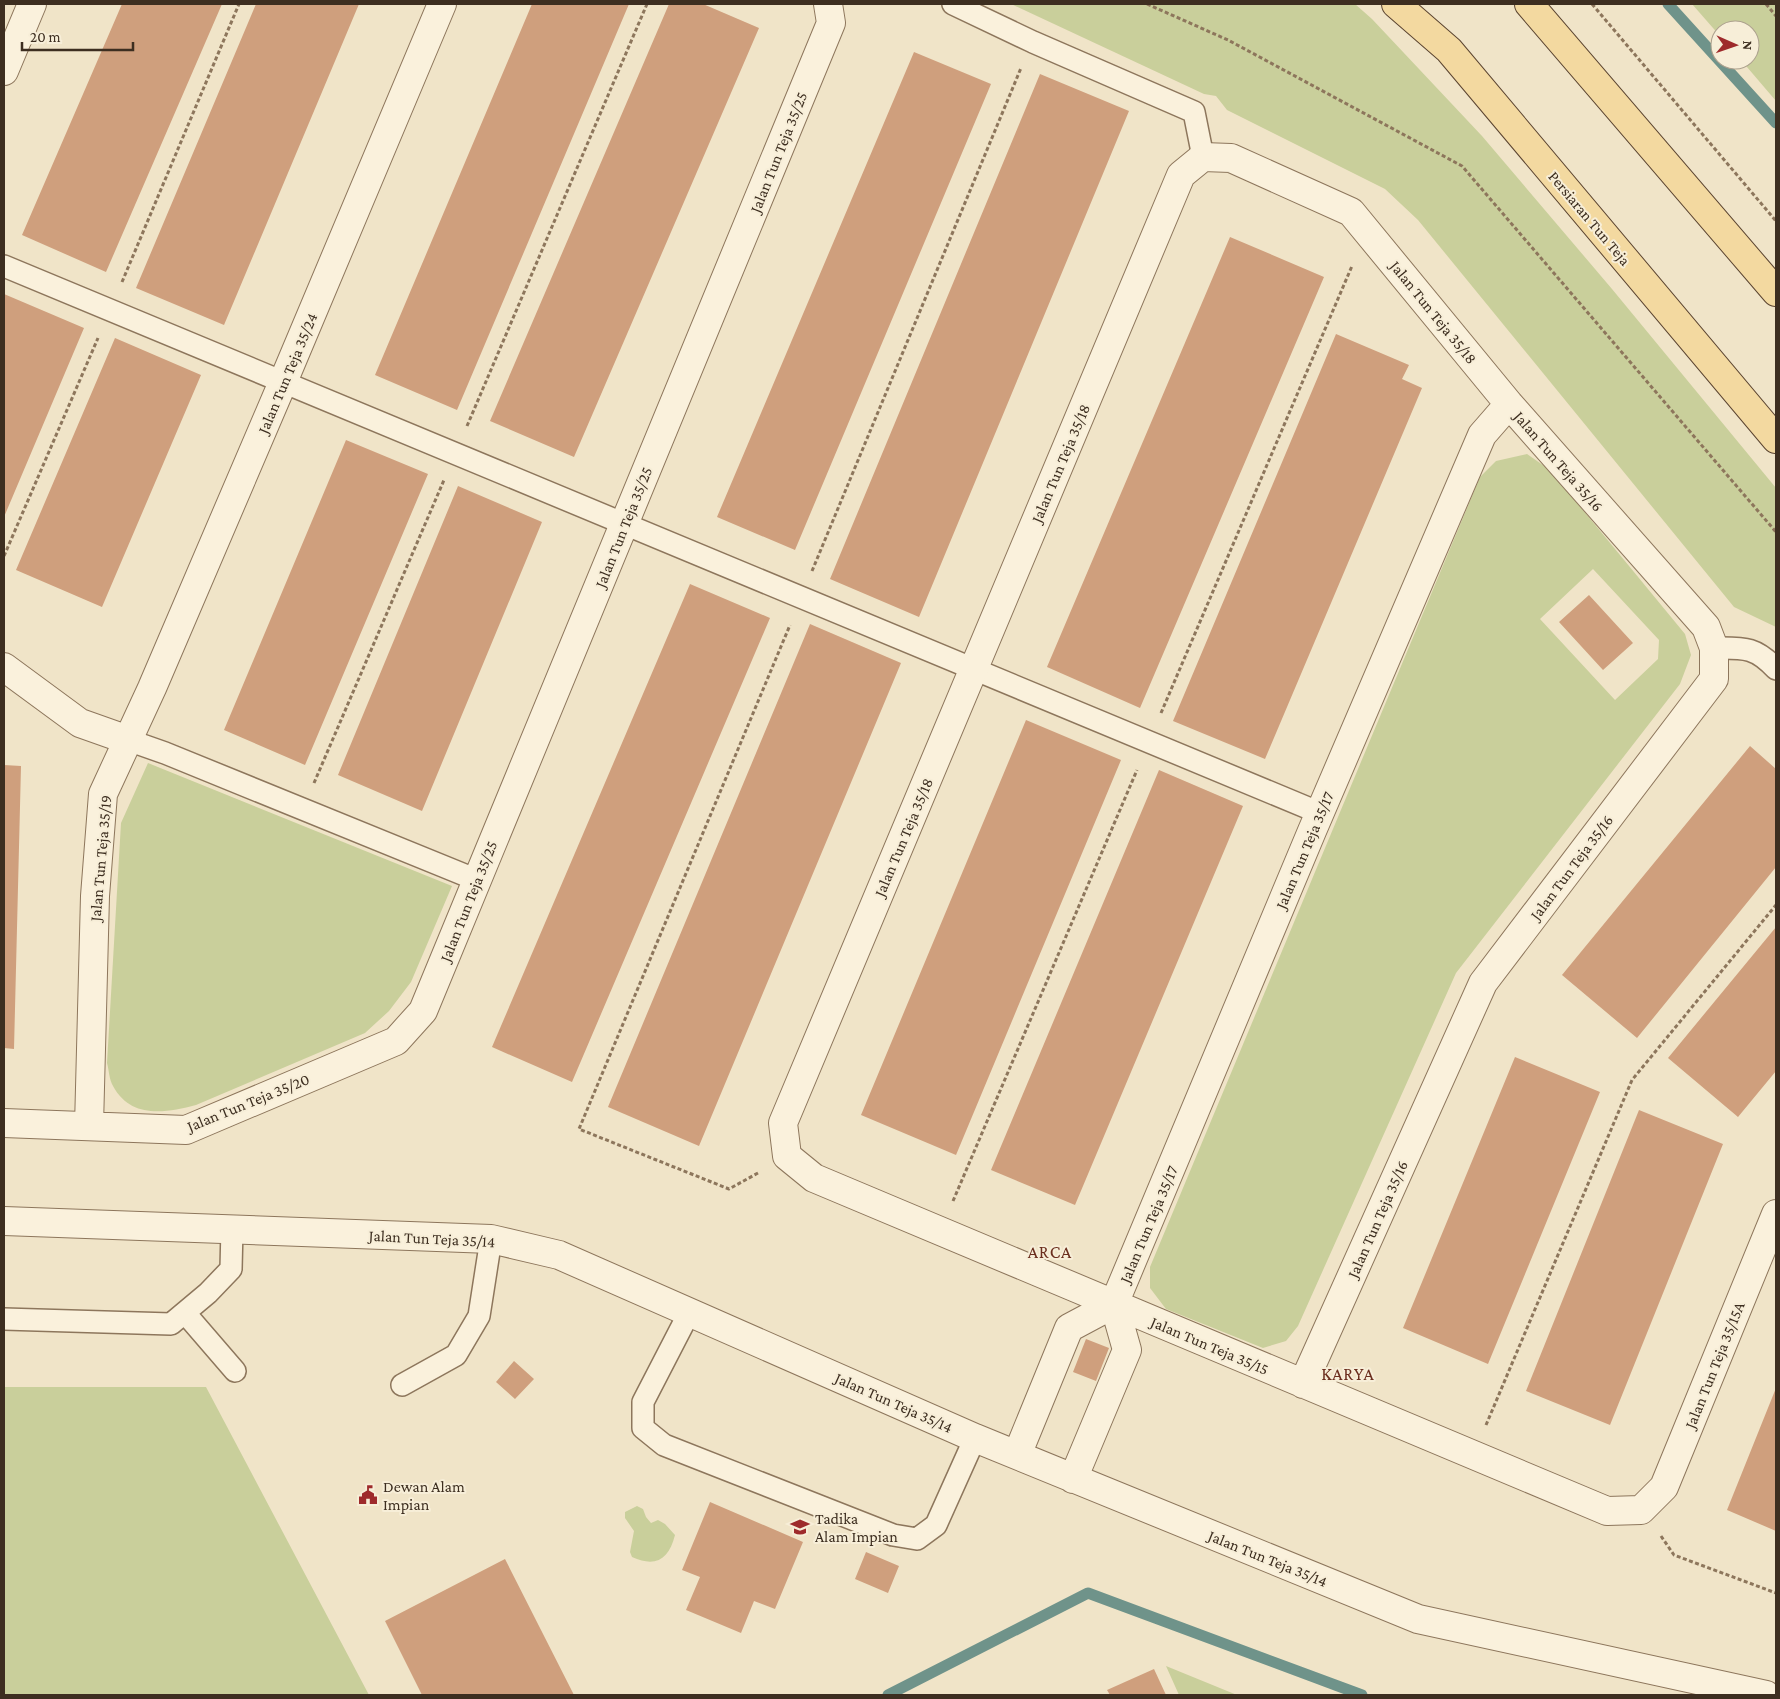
<svg xmlns="http://www.w3.org/2000/svg" width="1780" height="1699" font-family="'Crimson Pro',serif">
<style>
.green{fill:#c9cf9b;fill-rule:evenodd}
.lines{fill:none;stroke-linecap:round;stroke-linejoin:round}
.stream{stroke:#6f938a;stroke-width:11}
.building{fill:#cf9f7d}
.lane-casing{stroke:#8d765c;stroke-width:24}
.street-casing{stroke:#8d765c;stroke-width:30}
.primary-casing{stroke:#5b4430;stroke-width:30}
.path{stroke:#8d765c;stroke-width:3;stroke-dasharray:4 2.5;stroke-linecap:butt}
.lane{stroke:#faf1dc;stroke-width:21}
.street{stroke:#faf1dc;stroke-width:28}
.primary{stroke:#f3d9a0;stroke-width:28}
.labels{text-anchor:middle;stroke-width:4;stroke-linejoin:round;paint-order:stroke}
.street-label{font-size:16px;fill:#3d2e20;stroke:#f7eed8}
.poi-label{font-size:16px;fill:#3d2e20;stroke:#f7eed8;text-anchor:start}
.neighbourhood-label{font-size:18px;letter-spacing:1px;fill:#6b2e1e;stroke:#f7eed8}
</style>
<rect width="100%" height="100%" fill="#f0e4c8"/>
<path class="green" d="M1011 4H1355L1372 19 1482 136 1612 289 1776 488V627L1734 607 1418 220 1385 189 1227 110 1216 96 1204 94Z
M1692 4H1776V101L1741 60H1750V30H1720V36Z
M1527 454 1550 470 1685 634 1691 655 1680 684 1456 973 1298 1326 1286 1341 1263 1348 1166 1309 1150 1288V1267L1480 477 1496 461ZM1593 569 1659 640 1658 659 1615 700 1540 619Z
M148 763 452 886 411 982 389 1011 365 1033 196 1105C165 1113 131 1119 113 1086 109 1079 109 1070 107 1063L121 823Z
M4 1387H206L369 1695H4Z
M637 1506 643 1509 646 1517 651 1523 658 1520 665 1524 675 1535C669 1559 656 1568 632 1557L630 1552 634 1531 625 1518V1512Z
M1166 1666 1237 1695H1179Z"/>
<g class="lines">
<path class="stream" d="M1668 4 1776 123
M888 1695 1088 1593 1362 1695"/>
</g>
<path class="building" d="M122 4H222L106 272 22 235Z
M256 4H359L224 325 136 288Z
M532 4H629L457 410 375 375Z
M669 4H703L759 28 574 457 490 421Z
M914 52 991 84 795 550 717 517Z
M1040 74 1129 111 919 617 830 579Z
M1230 237 1324 277 1140 708 1047 667Z
M4 294 84 328 4 517Z
M1336 334 1409 365 1402 379 1422 388 1265 759 1173 721Z
M115 338 201 375 102 607 16 570Z
M346 440 428 474 305 765 224 730Z
M458 486 542 522 422 811 338 775Z
M690 584 770 618 572 1082 492 1047Z
M1589 595 1633 643 1603 670 1559 622Z
M810 624 901 663 699 1146 608 1107Z
M1026 720 1121 760 956 1155 861 1115Z
M1750 746 1776 769V867L1637 1038 1562 975Z
M4 765 21 766 14 1049 4 1048Z
M1159 770 1243 806 1075 1205 991 1170Z
M1776 927V1071L1738 1117 1668 1058Z
M1515 1057 1600 1092 1488 1364 1403 1328Z
M1639 1110 1723 1144 1610 1425 1526 1391Z
M1086 1339 1109 1348 1096 1381 1073 1372Z
M514 1361 534 1379 515 1399 496 1382Z
M1776 1388V1531L1727 1510Z
M710 1502 803 1542 775 1609 754 1601 741 1633 686 1610 700 1577 682 1570Z
M866 1552 899 1566 888 1593 855 1579Z
M505 1559 574 1695H422L385 1621Z
M1154 1669 1166 1695H1110L1107 1690Z"/>
<g class="lines">
<g class="lane-casing">
<path id="lane" d="M953 4 1033 42 1194 112 1203 157
M4 266 1320 813
M1714 648C1743 648 1755 646 1776 669
M128 740 165 753 477 880
M690 1311 643 1402V1428L664 1445 893 1535 917 1539 936 1525 975 1438
M185 1313 235 1371
M4 1319 171 1324 208 1293 231 1269 232 1228
M402 1385 456 1355 479 1316 491 1239"/>
</g>
<g class="street-casing">
<path id="street" d="M4 71 32 4
M4 667 80 723 128 740
M4 1123 186 1130 396 1041 423 1011 831 23 828 4
M89 1126 95 896 103 794 152 688 283 382 442 4
M4 1221 491 1239 559 1255 975 1438 1418 1619 1766 1695
M1303 1384 1483 983 1714 679V648L1706 627 1509 404 1351 212 1231 158 1203 157 1181 175 783 1123 787 1156 814 1178 1607 1511 1641 1510 1664 1487 1776 1214
M1017 1455 1069 1328 1114 1304
M1073 1479 1127 1350 1114 1304 1312 831 1482 435 1509 404"/>
</g>
<g class="primary-casing">
<path id="primary" d="M1396 4 1449 50 1776 439
M1529 4 1776 292"/>
</g>
<path class="path" d="M1147 4 1228 40 1462 166 1776 532
M1592 4 1776 221
M1766 4 1776 16
M122 282 239 4
M467 426 647 4
M4 556 98 338
M812 571 1021 68
M1161 713 1352 266
M314 783 444 480
M758 1173 729 1189 579 1129 790 625
M953 1201 1137 770
M1486 1425 1632 1080 1776 905
M1661 1536 1674 1555 1776 1593"/>
<use href="#lane" class="lane"/>
<use href="#street" class="street"/>
<use href="#primary" class="primary"/>
</g>
<defs>
<g id="civic-bare" transform="scale(1.5)"><path d="M-.6-6.5H3V-4.5H.6V-3L4-1V1h2V6H-6V1h2V-1L-.6-3ZM-1.2 2.5V6h2.4V2.5Z" fill="#9e2a2b" stroke="#f7eed8" stroke-width="2.5" paint-order="stroke"/></g>
<g id="school-bare" transform="scale(1.5)"><path d="M0-5L7-2L0 1L-7-2ZM-4 1L0 2.5L4 1V4Q0 6-4 4Z" fill="#9e2a2b" stroke="#f7eed8" stroke-width="2.5" paint-order="stroke"/></g>
</defs>
<g fill-rule="evenodd">
<use href="#civic-bare" x="368" y="1495"/>
<use href="#school-bare" x="800" y="1527"/>
</g>
<g class="labels">
<g class="street-label">
<text transform="translate(778 152) rotate(-68)" y="6">Jalan Tun Teja 35/25</text>
<text transform="translate(1590 218) rotate(50)" y="6">Persiaran Tun Teja</text>
<text transform="translate(1434 312) rotate(51)" y="6">Jalan Tun Teja 35/18</text>
<text transform="translate(287 373) rotate(-67)" y="6">Jalan Tun Teja 35/24</text>
<text transform="translate(1559 461) rotate(49)" y="6">Jalan Tun Teja 35/16</text>
<text transform="translate(1060 463) rotate(-67)" y="6">Jalan Tun Teja 35/18</text>
<text transform="translate(623 527) rotate(-68)" y="6">Jalan Tun Teja 35/25</text>
<text transform="translate(903 837) rotate(-67)" y="6">Jalan Tun Teja 35/18</text>
<text transform="translate(1304 850) rotate(-67)" y="6">Jalan Tun Teja 35/17</text>
<text transform="translate(100 858) rotate(-85)" y="6">Jalan Tun Teja 35/19</text>
<text transform="translate(1571 867) rotate(-53)" y="6">Jalan Tun Teja 35/16</text>
<text transform="translate(468 901) rotate(-68)" y="6">Jalan Tun Teja 35/25</text>
<text transform="translate(248 1102) rotate(-22)" y="6">Jalan Tun Teja 35/20</text>
<text transform="translate(1377 1219) rotate(-66)" y="6">Jalan Tun Teja 35/16</text>
<text transform="translate(1148 1224) rotate(-67)" y="6">Jalan Tun Teja 35/17</text>
<text transform="translate(432 1238) rotate(3)" y="6">Jalan Tun Teja 35/14</text>
<text transform="translate(1210 1345) rotate(23)" y="6">Jalan Tun Teja 35/15</text>
<text transform="translate(1714 1365) rotate(-68)" y="6">Jalan Tun Teja 35/15A</text>
<text transform="translate(894 1402) rotate(24)" y="6">Jalan Tun Teja 35/14</text>
<text transform="translate(1268 1558) rotate(22)" y="6">Jalan Tun Teja 35/14</text>
</g>
<g class="poi-label">
<text x="383" y="1492">Dewan Alam<tspan x="383" dy="18">Impian</tspan></text>
<text x="815" y="1524">Tadika<tspan x="815" dy="18">Alam Impian</tspan></text>
</g>
<g class="neighbourhood-label">
<text x="1050" y="1258">ARCA</text>
<text x="1348" y="1380">KARYA</text>
</g>
</g>
<rect width="1780" height="1699" fill="none" stroke="#3d2e20" stroke-width="10"/>
<g transform="translate(1735 45) rotate(92)"><circle r="24" fill="#f7eed8" stroke="#ada18e"/>
<path d="M0-4L9 19L0 12L-9 19Z" fill="#9e2a2b"/>
<text y="-8" font-size="14" font-weight="bold" text-anchor="middle" fill="#3d2e20">N</text>
</g>
<path d="M22 42v8h111v-8" fill="none" stroke="#3d2e20" stroke-width="2.5"/>
<text x="30" y="42" font-size="15" fill="#3d2e20" stroke="#f7eed8" stroke-width="4" paint-order="stroke">20 m</text>
</svg>
